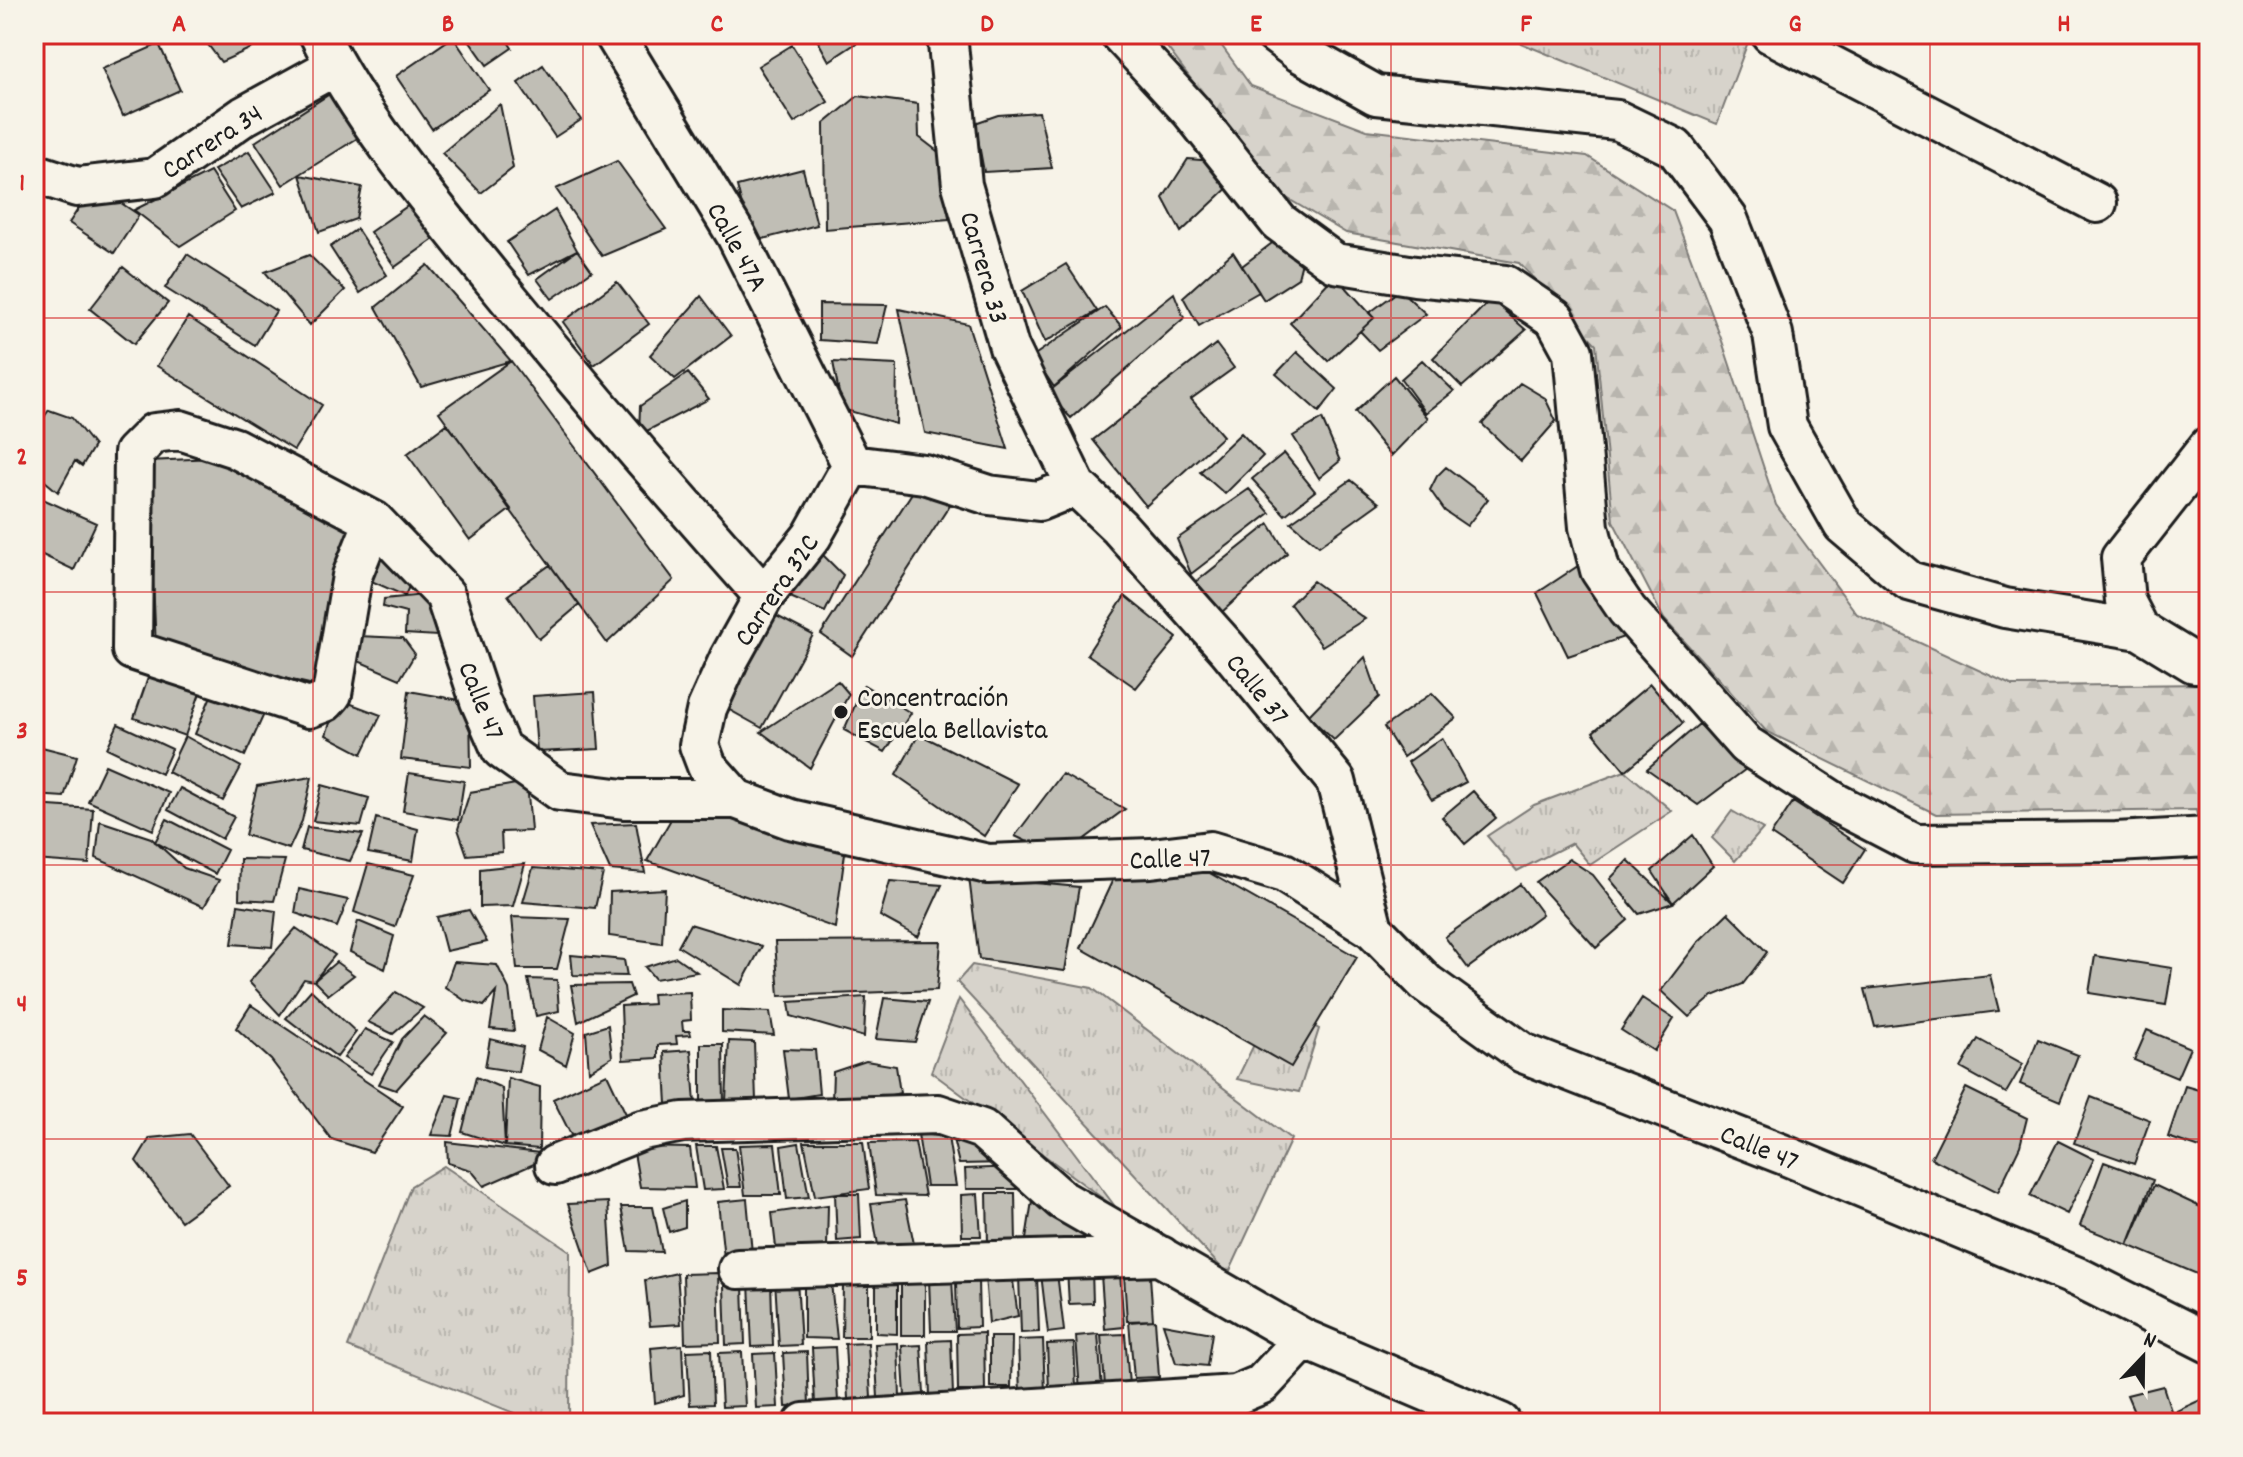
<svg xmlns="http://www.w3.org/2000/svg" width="2243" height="1457" font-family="Dekko,sans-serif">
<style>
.forest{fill:url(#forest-firs);stroke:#7a7874;stroke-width:2}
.park{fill:url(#park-tufts);stroke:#7a7874;stroke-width:2}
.building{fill:#c0beb5;stroke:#1c1c1c;stroke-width:2}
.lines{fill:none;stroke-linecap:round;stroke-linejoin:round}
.minor-casing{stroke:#1c1c1c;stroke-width:44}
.minor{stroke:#f7f3e8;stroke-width:38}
.grid{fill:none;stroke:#d62828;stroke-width:2;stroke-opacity:0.55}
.poi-dot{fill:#1c1c1c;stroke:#f7f3e8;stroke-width:3}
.labels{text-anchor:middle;stroke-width:6;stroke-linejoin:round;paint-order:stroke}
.street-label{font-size:28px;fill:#1c1c1c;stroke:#f7f3e8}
.poi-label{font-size:28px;fill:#1c1c1c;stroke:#f7f3e8;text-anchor:start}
.neatline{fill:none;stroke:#d62828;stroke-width:3}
.grid-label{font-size:26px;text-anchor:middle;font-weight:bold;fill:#d62828}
</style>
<defs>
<pattern id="forest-firs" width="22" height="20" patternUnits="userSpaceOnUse" patternTransform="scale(2)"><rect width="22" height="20" fill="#d7d3cb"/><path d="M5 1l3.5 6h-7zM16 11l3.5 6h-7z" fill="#b8b5ae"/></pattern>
<pattern id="park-tufts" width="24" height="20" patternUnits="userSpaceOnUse" patternTransform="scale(2)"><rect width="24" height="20" fill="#d7d3cb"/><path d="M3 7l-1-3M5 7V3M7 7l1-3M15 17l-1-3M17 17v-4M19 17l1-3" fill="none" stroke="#b8b5ae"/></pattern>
</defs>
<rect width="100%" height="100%" fill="#f7f3e8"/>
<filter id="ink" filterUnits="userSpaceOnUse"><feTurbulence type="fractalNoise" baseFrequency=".0125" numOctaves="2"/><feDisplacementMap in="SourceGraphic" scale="16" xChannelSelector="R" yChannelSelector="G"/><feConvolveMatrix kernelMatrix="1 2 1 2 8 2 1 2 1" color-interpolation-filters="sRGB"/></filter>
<g filter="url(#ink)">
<path class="forest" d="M1152 34H1213L1251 86 1367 130 1587 156 1673 211 1722 341 1776 505 1857 614 2013 686 2209 684V876L2196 810 1936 814 1766 731 1664 619 1613 521 1596 344 1519 263 1346 233 1275 191 1163 42Z"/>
<path class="park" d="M1499 34H1751L1717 124Z
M1625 771 1672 811 1590 865 1572 843 1517 871 1487 836 1534 805Z
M1732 811 1763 829 1735 861 1712 838Z
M972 965 1092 988 1291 1139 1228 1275 957 982Z
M959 999 1117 1209 931 1072Z
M1274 1004 1319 1029 1299 1092 1237 1079Z
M444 1166 570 1251 569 1423H539L348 1347 411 1186Z"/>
<path class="building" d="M200 34H282L221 62Z
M465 34H503L512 48 487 65Z
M814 34H870L829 61Z
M453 37 489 90 432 129 396 76Z
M159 44 180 90 123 116 102 69Z
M792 45 828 102 794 123 758 66Z
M543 65 581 120 555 137 518 83Z
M336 90 364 134 283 185 255 142Z
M858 96 918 104 919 137 945 157 949 219 825 229 824 124Z
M500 104 513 168 481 193 442 153Z
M1039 112 1052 168 984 172 975 123 998 115Z
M249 151 276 192 241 209 214 170Z
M1188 159 1214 161 1234 182 1181 232 1163 198Z
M617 161 666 229 602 256 556 189Z
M803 169 817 225 751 242 737 186Z
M210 172 235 211 180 246 134 210Z
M300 175 362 187 356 219 319 232Z
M94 185 139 215 114 253 69 223Z
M409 205 434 239 395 267 370 232Z
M555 210 577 250 529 275 507 242Z
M357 229 387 275 360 293 330 247Z
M1280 237 1303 258 1298 278 1264 300 1242 266Z
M577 250 592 271 552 299 537 279Z
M1233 252 1259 292 1199 326 1183 297Z
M187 254 276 311 255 345 165 288Z
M309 255 345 290 310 325 265 272Z
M1066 264 1097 311 1045 342 1022 291Z
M428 265 511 361 421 387 376 307Z
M123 267 168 303 134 344 90 309Z
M1335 275 1374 318 1328 361 1290 323Z
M617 282 649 324 594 365 563 322Z
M1400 290 1426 314 1378 350 1360 331 1374 318 1369 313Z
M1174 293 1184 318 1071 418 1047 393Z
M701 296 731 336 675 379 650 355Z
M1491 299 1526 330 1462 387 1433 358Z
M819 304 887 305 878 344 819 340Z
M1105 307 1122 327 1054 387 1033 356Z
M899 309 968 324 1008 449 925 433Z
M188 317 322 405 294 450 157 366Z
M1216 344 1234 368 1191 399 1223 436 1146 506 1093 440Z
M1297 352 1337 389 1319 412 1276 374Z
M1422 360 1454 391 1426 413 1401 379Z
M511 361 674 580 607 643 439 412Z
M833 362 897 365 896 424 842 409Z
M688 373 709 399 639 435 640 406Z
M1394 376 1428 418 1391 456 1355 412Z
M1520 383 1545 398 1556 421 1521 461 1482 424Z
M49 410 72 418 94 446 82 466 75 461 58 492 34 472V431Z
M1322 419 1340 461 1319 478 1293 436Z
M447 424 511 509 470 540 407 454Z
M1241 433 1263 456 1225 494 1200 472Z
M1284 453 1315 491 1285 515 1252 479Z
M236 457 363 520 327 688 156 649 148 461Z
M1446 467 1488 499 1467 526 1445 511 1430 490 1437 476Z
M1351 480 1379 503 1319 546 1291 522Z
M919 482 955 497 852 656 821 634Z
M1249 489 1270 513 1191 574 1177 539Z
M34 495 96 523 74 570 34 551Z
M1269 524 1287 553 1222 612 1196 582Z
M819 551 843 575 825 612 790 597Z
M383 552 417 567 405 596 369 580Z
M550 565 579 605 539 639 508 595Z
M1578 566 1624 637 1568 656 1537 593Z
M1313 581 1365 619 1322 646 1290 604Z
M424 595 437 636 405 634 406 613 383 607 384 599Z
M1125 596 1177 638 1136 688 1087 654Z
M769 612 813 635 762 728 719 704Z
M358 636 403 638 415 654 400 679 349 657Z
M1365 657 1379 697 1334 740 1308 716Z
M151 669 202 687 185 736 134 718Z
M838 681 849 694 810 768 761 732Z
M1650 684 1683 723 1625 771 1593 732Z
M864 685 911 713 885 752 844 730Z
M213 691 264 714 245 756 195 734Z
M409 691 465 701 470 707 471 767 401 759Z
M595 692 599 749 537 752 533 696Z
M1432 693 1456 718 1403 757 1384 727Z
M338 699 381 715 362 754 326 735Z
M118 724 172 749 161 774 107 748Z
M1699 724 1750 766 1698 805 1647 769Z
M919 734 1018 784 984 836 896 775Z
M185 736 241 767 223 801 168 772Z
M1442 738 1466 782 1432 800 1408 762Z
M34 745 77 756 64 797 34 795Z
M105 765 169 793 153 830 88 801Z
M409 773 464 781 458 820 403 811Z
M1062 774 1125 809 1060 857 1015 836Z
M312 777 302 821 289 849 245 835 257 786Z
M527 782 531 831 501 832 502 852 467 855 458 829 470 792Z
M322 785 369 798 361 826 313 821Z
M180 788 234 817 222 839 168 810Z
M1473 791 1496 818 1465 844 1442 817Z
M1793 802 1865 849 1843 883 1771 835Z
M34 805 93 809 89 864 34 860Z
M678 807 734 818 845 853 835 928 647 861Z
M376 818 418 829 413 861 368 853Z
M167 819 227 850 215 874 155 842Z
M100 821 151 838 184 868 219 880 204 907 96 858Z
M636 823 645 873 610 870 590 825Z
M307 827 363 834 350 861 301 850Z
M1693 835 1713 866 1673 903 1652 871Z
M240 859 285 860 274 901 239 899Z
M1569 859 1593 875 1628 920 1596 948 1536 882Z
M1628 860 1673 903 1639 914 1610 879Z
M1192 863 1357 957 1291 1067 1081 948 1115 875Z
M368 864 414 875 395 927 354 912Z
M525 864 513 906 480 907V869Z
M533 868 603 873 595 908 523 902Z
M969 877 1079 887 1065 971 979 959Z
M890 881 942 885 918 937 880 916Z
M1520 884 1542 914 1468 968 1445 937Z
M299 889 348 900 337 927 295 913Z
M665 889 662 943 609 936 610 892Z
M238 905 276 911 272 947 232 944Z
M469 910 487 942 446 951 437 917Z
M1728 913 1767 952 1743 984 1713 996 1689 1017 1661 991 1699 941Z
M512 917 570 919 557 969H517Z
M358 921 394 936 385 969 350 952Z
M690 924 762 946 741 985 678 946Z
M296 928 335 955 314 981 304 979 280 1015 249 982Z
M941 941 937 990 779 996 775 942Z
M571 955 624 960 627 976 573 975Z
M2095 956 2172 968 2166 1005 2089 993Z
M676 957 697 972 655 979 645 967Z
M336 962 354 975 328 995 314 981Z
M454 962 497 965 509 989 514 1031 490 1029 496 992 484 1006 464 1000 445 987Z
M1990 975 1999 1011 1875 1027 1865 989Z
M528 979 557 980 559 1011 536 1016Z
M629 984 633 996 578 1022 571 985Z
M311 990 356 1032 337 1057 286 1018Z
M396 992 423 1008 393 1034 368 1022Z
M690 992 691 1020 682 1021 683 1031H690L691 1035 676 1036 677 1044 658 1045V1058L623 1060 621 1006 653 1004 652 994Z
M866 997 864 1037 791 1016 789 1002Z
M884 998 928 1002 915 1042 876 1039Z
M1642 998 1674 1019 1654 1051 1621 1030Z
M251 1005 403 1106 372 1152 331 1139 271 1060 236 1028Z
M722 1010 770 1012 774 1035 722 1032Z
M424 1016 447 1033 396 1090 379 1084 402 1039Z
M547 1017 575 1033 566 1065 538 1050Z
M608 1025 612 1057 589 1071 586 1032Z
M365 1029 393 1042 371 1074 344 1058Z
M2147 1030 2190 1048 2177 1078 2134 1060Z
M2209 1030V1069L2198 1066Z
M490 1039 523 1047 518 1072 485 1067Z
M1978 1039 2023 1064 2006 1093 1961 1068Z
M2038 1039 2078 1055 2060 1101 2020 1084Z
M729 1041 754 1042 756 1101H726Z
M701 1044H723L724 1104H701Z
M783 1049 815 1050 819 1094 789 1099Z
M691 1050 695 1103 667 1104 664 1052Z
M866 1061 896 1066 900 1093 870 1100 832 1101 833 1072Z
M607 1074 626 1114 573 1139 553 1099Z
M476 1077 502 1088 505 1146 462 1132Z
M508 1078 540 1087 539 1149 505 1146Z
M2185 1086 2209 1093V1151L2168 1137Z
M1966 1088 2027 1118 2020 1146 1998 1192 1931 1158Z
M447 1095 461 1098 452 1136 431 1135Z
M2091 1097 2150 1120 2134 1164 2074 1143Z
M190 1134 229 1186 181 1221 136 1161 150 1138Z
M918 1134 948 1137 956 1186H926Z
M952 1135 1005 1163 959 1164Z
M2058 1141 2094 1159 2067 1214 2030 1196Z
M447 1142 540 1153 543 1160 484 1186 471 1170 448 1163Z
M804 1142H863L869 1189 815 1196Z
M915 1142 925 1196 876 1195 869 1143Z
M799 1143 809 1197 787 1199 781 1146Z
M775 1144 781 1195H745L739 1145Z
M696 1146H716L724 1189 703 1190Z
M633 1147 690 1148 695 1188 640 1187Z
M721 1148H735L741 1187H728Z
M2104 1162 2153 1180 2128 1245 2080 1226Z
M1017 1167V1189H966L965 1169Z
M2154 1185 2209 1211V1279L2128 1245Z
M1034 1188 1108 1236 1024 1252Z
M987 1193H1015L1016 1243 988 1244Z
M835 1194H859L861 1239 837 1241Z
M978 1194 981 1236H962L961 1195Z
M747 1199 752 1253 724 1258 718 1202Z
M905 1200 914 1244 878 1245 871 1204Z
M685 1201V1227L669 1232 663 1208Z
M608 1202 612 1266 592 1274 568 1204Z
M828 1205 827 1247 777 1256 772 1213Z
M621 1207H653L662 1252 629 1251Z
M1067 1269 1092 1270 1093 1303 1069 1304Z
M677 1273 681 1324 650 1326 645 1280Z
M718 1273 720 1342 685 1343 683 1274Z
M1057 1273 1064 1331 1048 1333 1041 1274Z
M1012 1274 1018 1316 989 1323 985 1277Z
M1120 1274 1124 1327 1105 1329 1101 1275Z
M1037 1275 1039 1332 1021 1333 1019 1276Z
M1124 1275 1150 1276 1153 1320 1127 1321Z
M925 1277V1335H901V1278Z
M797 1279 801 1345 779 1346 775 1280Z
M929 1279H952L955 1331H931Z
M978 1279 979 1327 957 1328 956 1280Z
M804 1280 831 1283 837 1339 804 1338Z
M771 1282 773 1346 752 1347 749 1283Z
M876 1284H897V1334L876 1333Z
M743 1285 745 1344 726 1345 724 1286Z
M843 1286H869V1337H842Z
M1155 1320 1159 1377 1134 1378 1129 1322Z
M1163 1324 1212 1333 1207 1366 1176 1363Z
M984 1333 985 1391H958L957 1334Z
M1098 1334 1102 1390 1080 1392 1076 1336Z
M1125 1334 1129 1385 1105 1386 1101 1335Z
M990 1337H1012L1011 1387H990Z
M1043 1339 1045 1393 1020 1394 1018 1340Z
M951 1340 953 1395 930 1396 928 1341Z
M868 1343 871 1398 848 1399 845 1344Z
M898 1343 900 1397 878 1398 875 1344Z
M1074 1343 1076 1388 1049 1389 1047 1344Z
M682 1345 684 1395 655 1403 651 1348Z
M921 1345 924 1394 905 1396 902 1346Z
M835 1347 838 1402 815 1403 812 1348Z
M711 1350 713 1404 690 1405 687 1351Z
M742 1352 745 1406 722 1407 719 1353Z
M807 1352 809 1406 786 1407 783 1353Z
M775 1353 778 1407 756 1408 753 1354Z
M2163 1386 2175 1423H2139L2127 1395Z
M2209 1396V1423H2176L2172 1413Z"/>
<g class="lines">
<g class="minor-casing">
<path id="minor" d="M319 34C360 118 432 204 491 277 580 386 671 492 764 596
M614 34 736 235 852 465
M947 34 962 185 1009 347 1076 486 1119 527 1228 649 1336 781 1373 929
M1120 34 1191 111 1279 222 1335 263 1415 276 1505 285 1555 319 1573 352 1589 527 1600 570 1627 610 1746 745 1836 803 1915 844 2116 842 2209 837
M1275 34 1299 52 1376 95 1617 120 1675 148 1728 219 1773 334 1787 426 1843 525 1909 581 2005 608 2140 630 2194 663H2209
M1771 34 2097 203
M34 173 77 187 155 178 244 116 335 66
M852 465 924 474 989 495 1039 501 1076 486
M374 521 352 576 332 694 325 702 309 708 132 650 134 453 154 433 180 430 235 448 374 521 445 595 480 701 501 749 560 791 624 799H736L790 819 988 864 1151 858 1210 851 1284 873 1373 929 1426 983 1523 1053 1782 1154 2080 1278 2209 1343
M2140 630 2125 601 2121 558 2209 446
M736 799 707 766 699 745 707 708 729 659 764 596 812 536 852 465
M555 1165 642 1130 683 1122 938 1114 982 1129 1062 1200 1304 1339 1501 1423
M738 1269 1161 1256
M804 1423 1236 1395 1262 1384 1304 1339"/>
</g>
<use href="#minor" class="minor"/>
</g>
</g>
<path class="grid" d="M313 34V1423M583 34V1423M852 34V1423M1122 34V1423M1391 34V1423M1660 34V1423M1930 34V1423M34 318H2209M34 592H2209M34 865H2209M34 1139H2209"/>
<circle class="poi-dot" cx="841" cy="712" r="8"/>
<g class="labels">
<g class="street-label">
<text transform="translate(211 140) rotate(-33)" y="10">Carrera 34</text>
<text transform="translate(739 246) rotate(61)" y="10">Calle 47A</text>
<text transform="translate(986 267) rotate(74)" y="10">Carrera 33</text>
<text transform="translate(775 589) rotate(-56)" y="10">Carrera 32C</text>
<text transform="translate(1259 688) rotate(51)" y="10">Calle 37</text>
<text transform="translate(483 700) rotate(68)" y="10">Calle 47</text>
<text transform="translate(1170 857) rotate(-2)" y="10">Calle 47</text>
<text transform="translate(1760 1146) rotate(22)" y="10">Calle 47</text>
</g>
<g class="poi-label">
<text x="857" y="706">Concentración<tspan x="857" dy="32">Escuela Bellavista</tspan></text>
</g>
</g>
<rect width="2243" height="1457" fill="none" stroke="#f7f3e8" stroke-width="88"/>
<g transform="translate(2143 1357) rotate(22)" stroke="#f7f3e8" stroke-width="6" paint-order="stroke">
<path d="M0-6L14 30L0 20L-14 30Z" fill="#1c1c1c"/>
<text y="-12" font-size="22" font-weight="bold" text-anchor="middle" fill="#1c1c1c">N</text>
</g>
<rect x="44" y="44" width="2155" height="1369" class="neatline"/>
<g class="grid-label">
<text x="179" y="31">A</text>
<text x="448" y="31">B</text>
<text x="717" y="31">C</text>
<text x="987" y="31">D</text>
<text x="1256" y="31">E</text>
<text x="1526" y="31">F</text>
<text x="1795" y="31">G</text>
<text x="2064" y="31">H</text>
<text x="22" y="190">1</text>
<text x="22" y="464">2</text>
<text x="22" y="738">3</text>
<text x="22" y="1011">4</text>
<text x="22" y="1285">5</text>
</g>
</svg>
